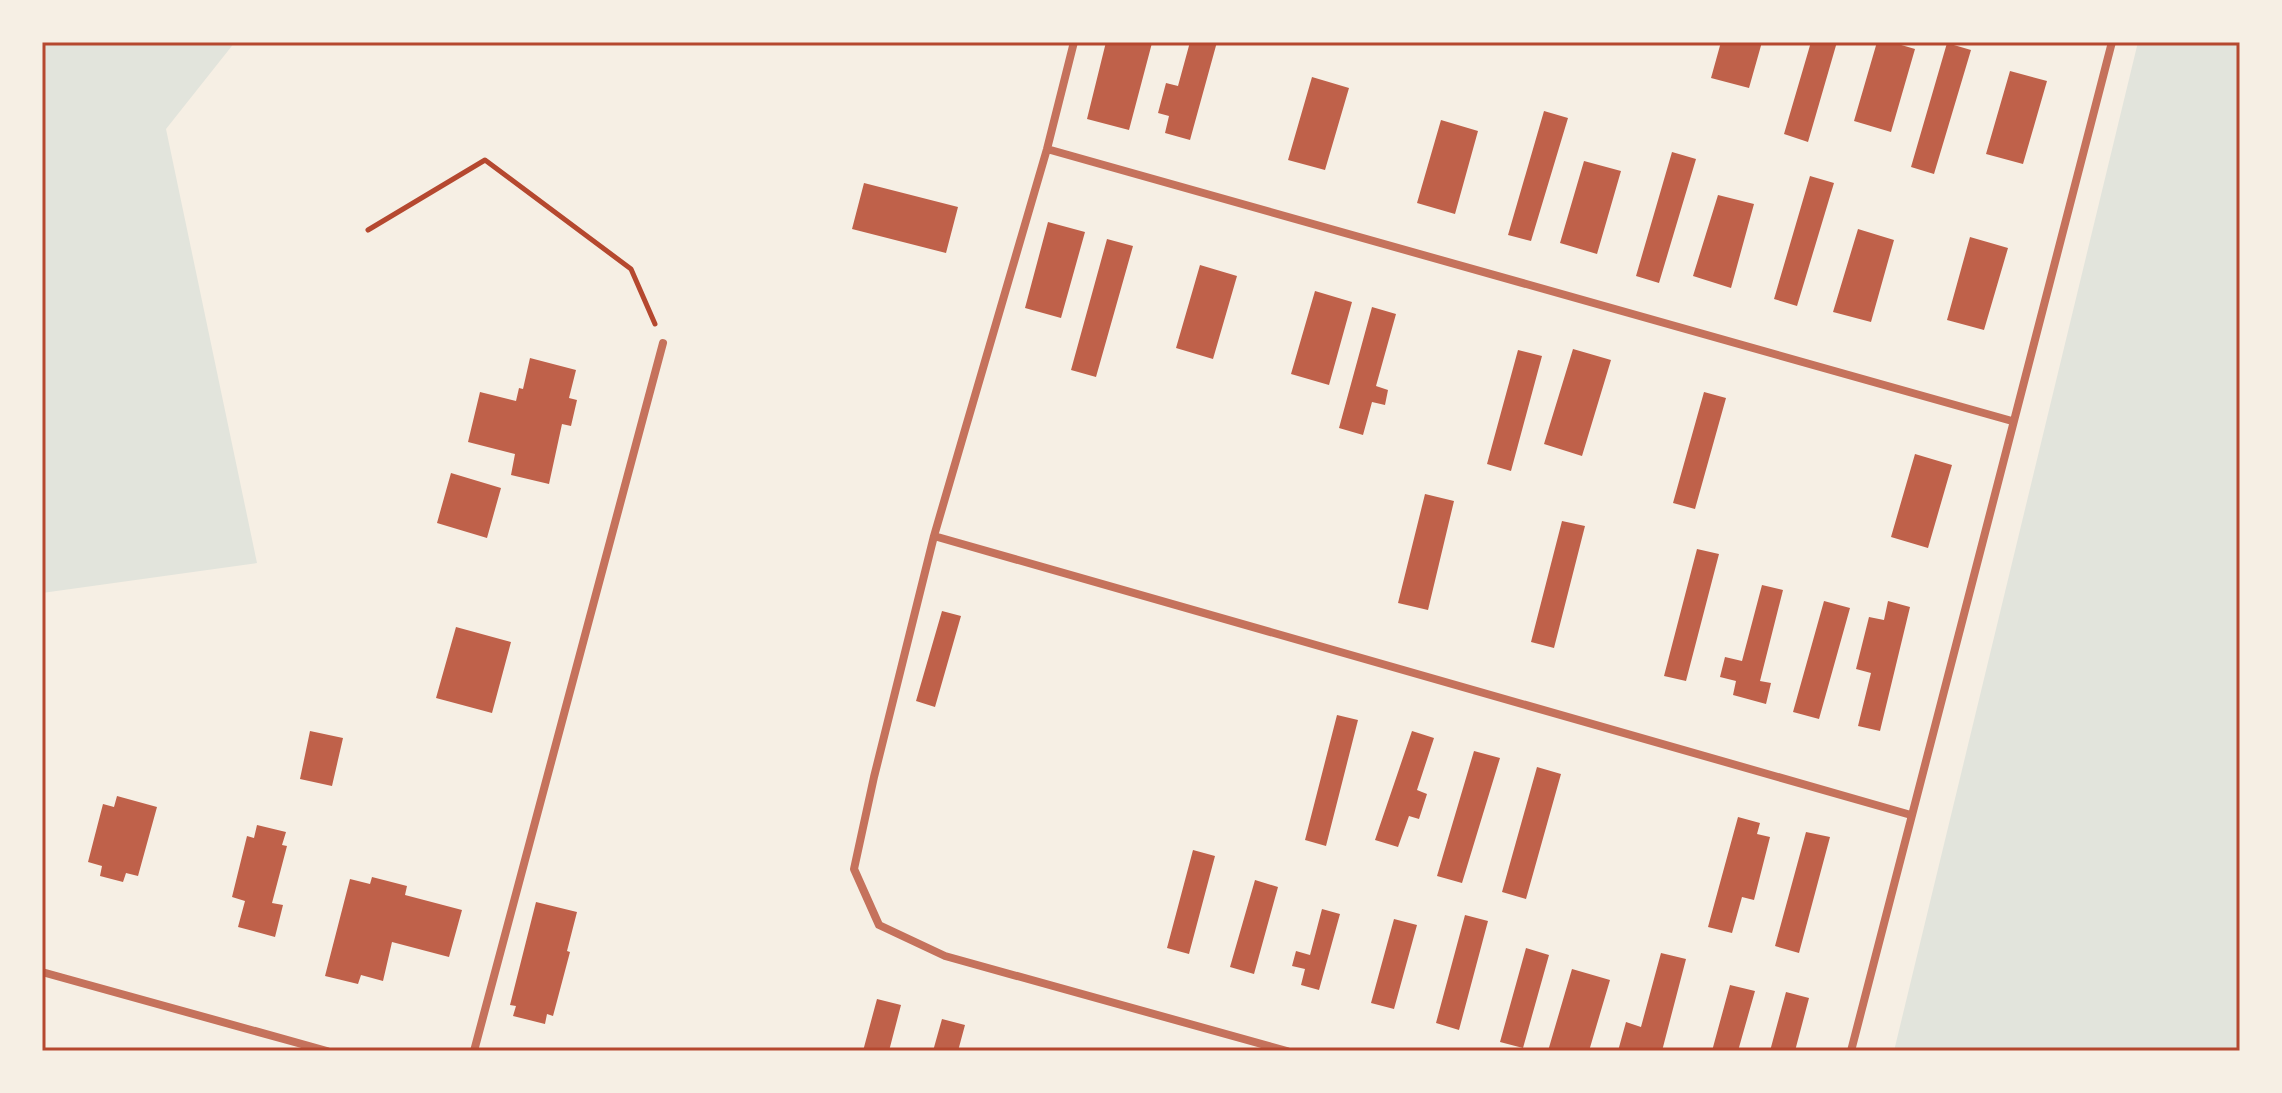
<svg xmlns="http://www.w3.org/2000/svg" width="2282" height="1093" font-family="'Roboto Condensed',sans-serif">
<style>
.green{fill:#e2e4dc}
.building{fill:#bf614a}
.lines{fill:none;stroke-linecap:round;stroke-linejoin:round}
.path{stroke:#b5482f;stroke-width:5}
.minor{stroke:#c5725c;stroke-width:8}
.neatline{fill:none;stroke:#b5482f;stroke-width:3}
</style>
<rect width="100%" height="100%" fill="#f6efe4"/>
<path class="green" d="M42 42H235L166 129 257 563 42 593Z
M2138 42H2240V1051H1894Z"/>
<path class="building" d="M1106 42 1152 43 1129 130 1087 119Z
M1190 42H1217L1190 140 1165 133 1169 116 1158 113 1166 83 1178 86Z
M1721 42H1762L1749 88 1711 78Z
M1811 42H1837L1808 142 1784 134Z
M1877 42H1891L1915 49 1891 132 1854 121Z
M1947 43 1971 50 1934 174 1911 167Z
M2010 71 2047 81 2023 164 1986 154Z
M1312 77 1349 88 1325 170 1288 160Z
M1544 111 1568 118 1531 241 1508 235Z
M1441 120 1478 131 1455 214 1417 203Z
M1672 152 1696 159 1659 283 1636 276Z
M1584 161 1621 171 1597 254 1560 243Z
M1810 176 1834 183 1797 306 1774 299Z
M864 183 958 207 946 253 852 229Z
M1718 195 1754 204 1731 288 1693 276Z
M1048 222 1085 232 1061 318 1025 308Z
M1858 229 1894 240 1871 322 1833 312Z
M1970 237 2008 248 1984 330 1947 320Z
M1107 239 1133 246 1096 377 1071 370Z
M1200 265 1237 276 1213 359 1176 348Z
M1315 291 1352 302 1329 385 1291 374Z
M1372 307 1396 314 1376 386 1388 390 1385 405 1372 402 1363 435 1339 428Z
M1573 349 1611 360 1582 456 1544 444Z
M1518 350 1542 356 1511 471 1487 464Z
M530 358 576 370 569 398 577 400 571 426 562 424 549 484 511 475 515 454 468 442 480 392 516 401 519 388 523 389Z
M1704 392 1726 398 1695 509 1673 503Z
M1915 454 1952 465 1928 548 1891 537Z
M451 473 501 488 487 538 437 523Z
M1425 494 1454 501 1428 610 1398 603Z
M1562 521 1585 526 1554 648 1531 642Z
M1697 549 1719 554 1686 681 1664 676Z
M1762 585 1783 590 1760 681 1771 683 1766 704 1733 695 1736 681 1720 677 1725 657 1742 661Z
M1824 601 1850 608 1819 719 1793 712Z
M1888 601 1910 607 1880 731 1858 726 1871 673 1856 669 1869 617 1884 620Z
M942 611 961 616 935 707 916 701Z
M456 627 511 642 492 713 436 698Z
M1337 715 1358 720 1326 846 1305 840Z
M310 731 343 738 332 786 300 779Z
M1412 731 1434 738 1417 790 1427 794 1419 819 1409 816 1398 847 1375 840Z
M1474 751 1500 758 1462 883 1437 876Z
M1537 767 1561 774 1526 899 1502 892Z
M117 796 157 807 138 876 126 873 123 882 100 876 102 866 88 862 103 804 114 807Z
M1738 817 1760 823 1757 834 1770 837 1754 900 1742 897 1732 933 1708 927Z
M257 825 286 832 282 845 287 846 272 903 283 905 275 937 238 927 245 901 232 897 247 836 254 838Z
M1806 832 1830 837 1799 953 1775 946Z
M1193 850 1215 856 1189 954 1167 948Z
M372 877 407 886 405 895 462 910 449 957 392 942 383 981 361 975 358 984 325 976 350 879 370 884Z
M1255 880 1278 887 1254 974 1230 967Z
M536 902 577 912 567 951 570 952 553 1016 547 1014 545 1024 513 1016 516 1006 510 1005Z
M1322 909 1340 914 1319 990 1301 985 1305 969 1292 966 1296 951 1310 955Z
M1465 915 1488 921 1459 1030 1436 1023Z
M1394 919 1417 925 1394 1009 1371 1003Z
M1526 948 1549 955 1523 1048 1500 1042Z
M1661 953 1686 959 1662 1051H1618L1626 1022 1641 1027Z
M1572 969 1610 980 1589 1051H1548Z
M1730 985 1755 991 1738 1051H1712Z
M1786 992 1809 998 1795 1051H1770Z
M877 999 901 1005 889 1051H863Z
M942 1019 965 1025 958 1051H933Z"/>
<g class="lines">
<path class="path" d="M368 230 485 160 631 269 655 324"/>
<path class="minor" d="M1074 42 1047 149 934 536 874 777 854 869 879 925 945 956 1287 1051
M1047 149 2012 421
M934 536 1911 815
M42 972 327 1051
M474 1051 663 343
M1851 1051 2112 42"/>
</g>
<rect width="2282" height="1093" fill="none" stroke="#f6efe4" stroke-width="88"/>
<rect x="44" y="44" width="2194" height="1005" class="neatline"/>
</svg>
